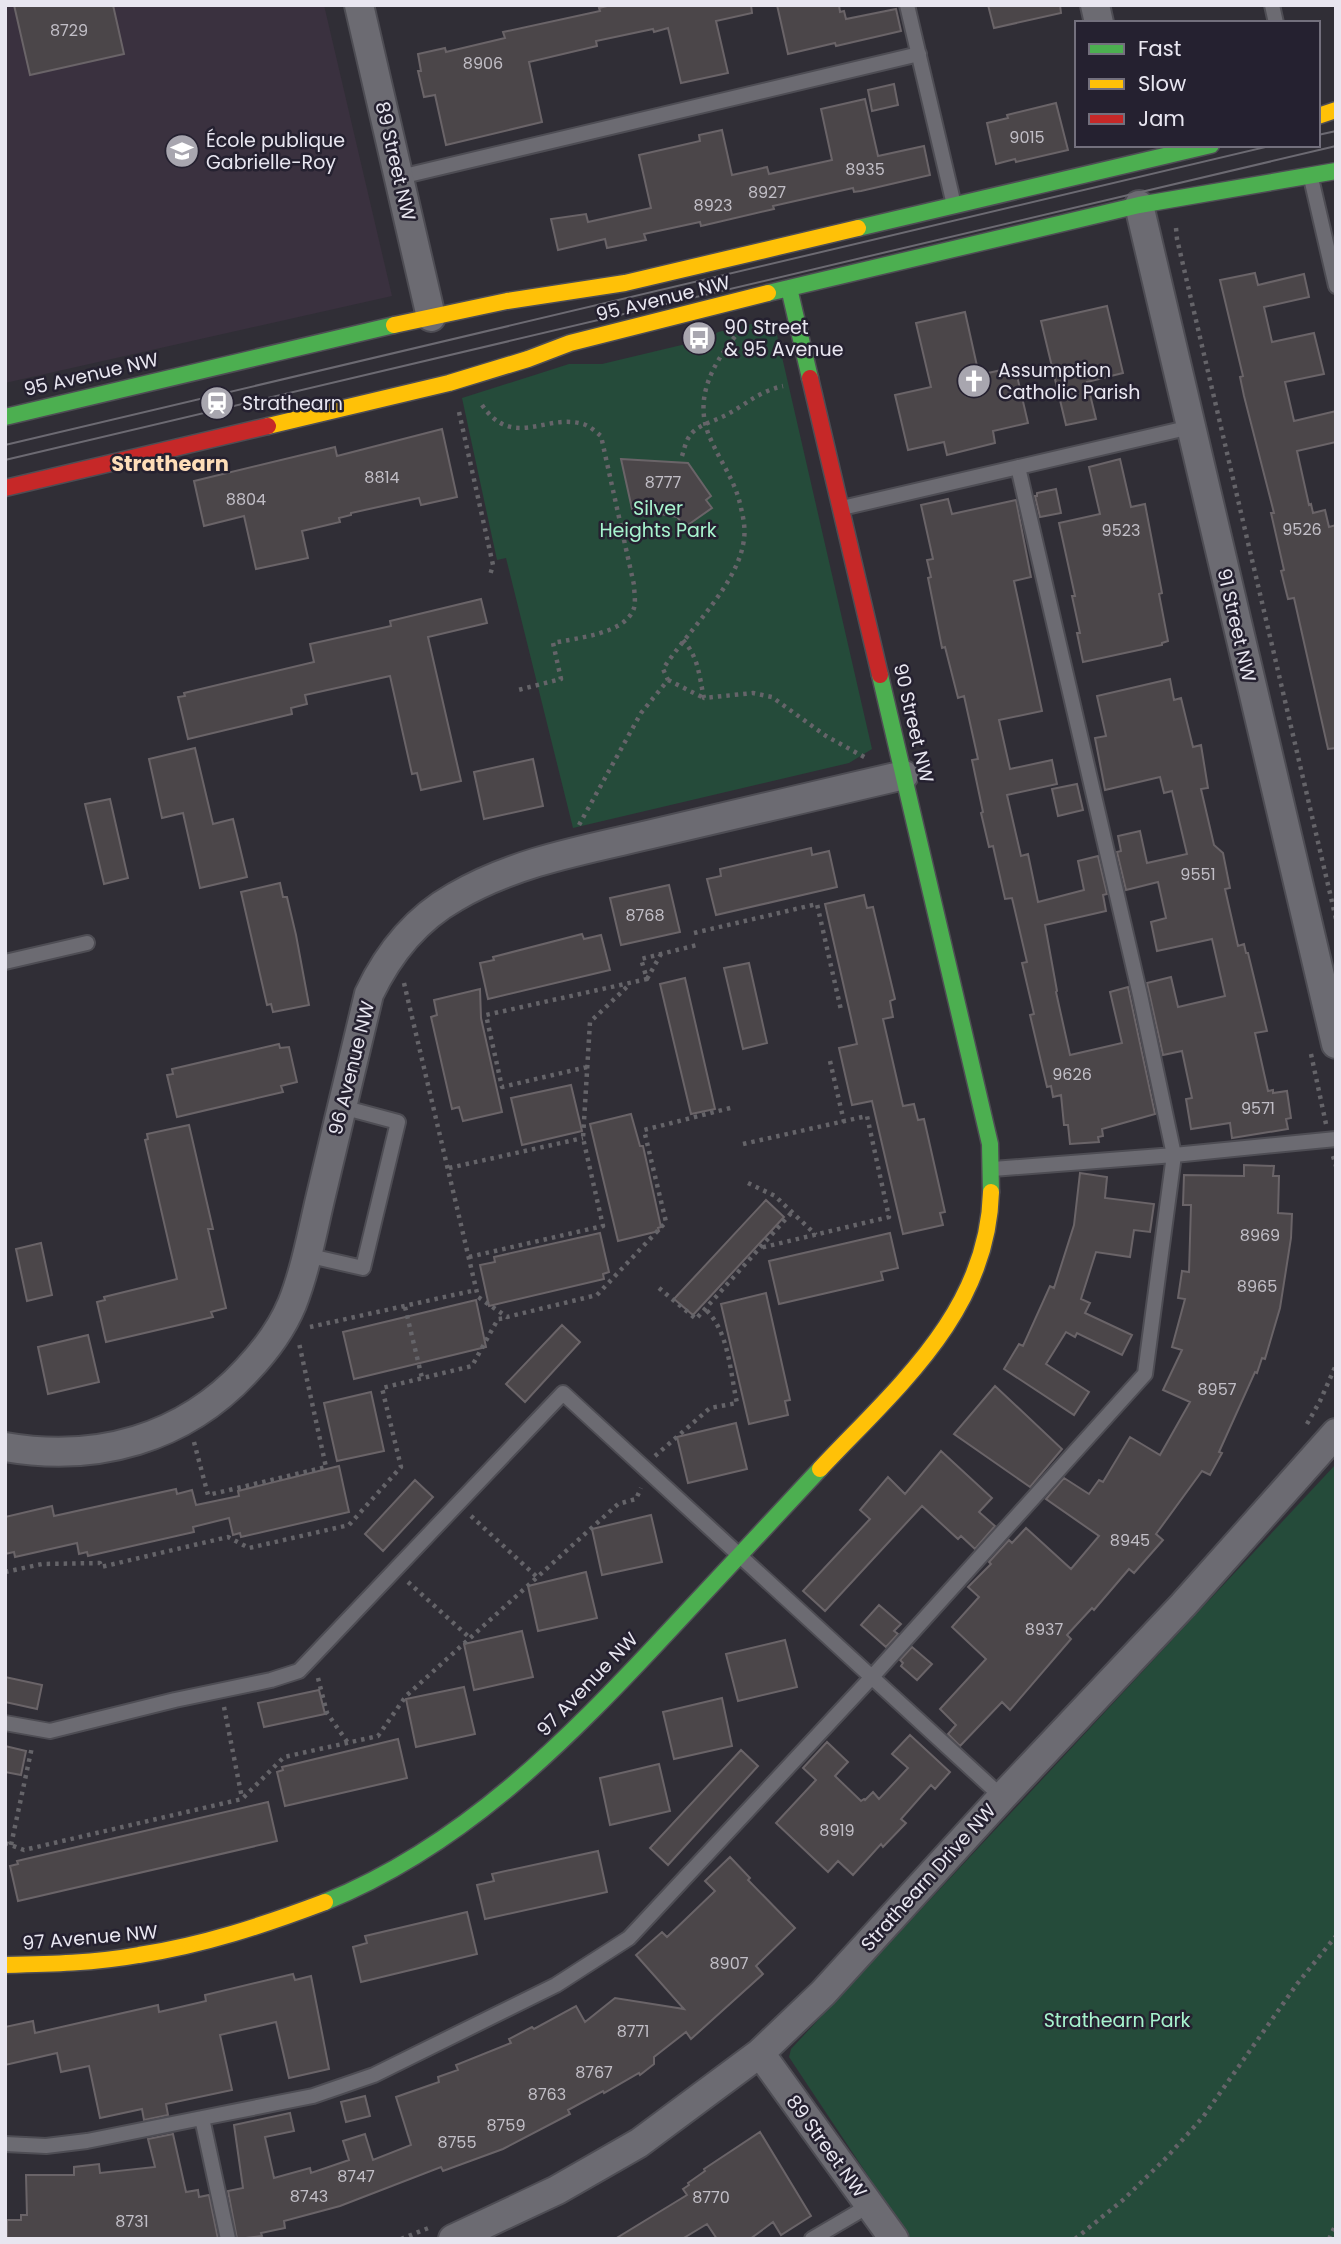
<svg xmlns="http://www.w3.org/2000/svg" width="1341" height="2244" font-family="Poppins,sans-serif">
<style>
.education{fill:#3a313f}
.green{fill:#254b3a}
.building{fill:#4b4649;stroke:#6a6468;stroke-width:2}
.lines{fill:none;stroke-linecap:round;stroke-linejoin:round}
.lane-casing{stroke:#4e4d54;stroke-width:18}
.street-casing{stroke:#4e4d54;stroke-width:32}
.fast-casing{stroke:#4e4d54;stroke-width:19}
.slow-casing{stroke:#4e4d54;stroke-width:19}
.jam-casing{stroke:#4e4d54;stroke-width:19}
.path{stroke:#656469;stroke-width:4.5;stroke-dasharray:3.5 5;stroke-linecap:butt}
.lane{stroke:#6c6b72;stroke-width:14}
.street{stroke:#6c6b72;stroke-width:28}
.fast{stroke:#4caf50;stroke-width:16}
.slow{stroke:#ffc107;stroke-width:16}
.jam{stroke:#c62828;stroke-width:16}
.tram{stroke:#6c6a72;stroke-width:2}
.labels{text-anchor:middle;stroke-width:5;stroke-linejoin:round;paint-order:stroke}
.number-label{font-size:16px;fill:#c1bec6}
.poi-label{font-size:19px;fill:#e8e6f0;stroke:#252130;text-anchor:start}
.street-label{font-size:19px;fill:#e8e6f0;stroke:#252130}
.park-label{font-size:19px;fill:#a7f4ce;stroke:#252130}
.neighbourhood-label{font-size:21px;font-weight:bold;fill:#fdddb8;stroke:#252130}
</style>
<rect width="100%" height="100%" fill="#302e36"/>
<path class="education" d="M5 5H324L392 296 5 383Z"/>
<path class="green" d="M759 322C767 322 773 328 777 335L872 749 849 763 573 828 506 558 497 560 462 398 569 364H602L711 338 718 332Z
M1336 1464V2239H910L789 2057 791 2049Z"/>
<path class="building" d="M14 5H113L124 54 30 75Z
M611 5H751L752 13 716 21 728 73 681 83 668 28 654 32 653 29 596 41 597 46 529 62 542 122 446 145 435 95 424 97 418 71H421L418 54 445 48 446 52 505 38 503 32 600 11 599 8Z
M777 5H839L840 12 844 11 846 19 896 9 901 31 836 46 835 43 788 54Z
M988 5H1060L1061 13 994 28Z
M894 84 898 105 872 111 868 90Z
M865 99 878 156 924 146 930 175 861 191 854 192 853 188 773 206 774 209 701 226 700 222 644 234 646 240 607 248 605 239 558 250 551 219 586 214 588 222 651 208 639 155 700 141 699 135 722 130 732 175 767 167 769 174 832 160 821 109Z
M1056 103 1068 150 1016 162 1015 159 996 164 987 123 1008 118 1007 115Z
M1255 273 1258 285 1304 274 1309 297 1264 307 1272 342 1314 333 1324 374 1285 382 1294 421 1336 411V442L1297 451 1309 505 1311 504 1313 513 1325 510 1329 527 1336 525V748L1328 749 1294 598 1288 599 1281 571 1284 570 1271 513H1274L1244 396 1240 377 1243 376 1220 280Z
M1107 306 1123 373 1087 382 1096 419 1066 425 1041 321Z
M965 312 979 375 1015 367 1028 423 993 431 995 443 947 455 944 442 908 450 895 395 931 387 916 323Z
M442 429 457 497 421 505 419 498 351 513V515L339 518 340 522 302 531 308 558 256 569 244 516 204 526 194 481 335 447 337 456Z
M621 459 688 463 711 496 706 500 712 508 685 527 677 517 632 509Z
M1120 459 1131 507 1145 504 1162 593 1159 594 1168 641 1162 643V645L1083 662 1077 633H1080L1072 596H1075L1059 523 1100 514 1089 467Z
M1056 489 1061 513 1040 517 1035 496H1037V493Z
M948 499 952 514 1016 500 1031 577 1014 581 1042 711 999 720 1010 769 1052 760 1057 784 1007 795 1021 856 1028 854 1038 902 1084 890 1078 861 1098 856 1107 894 1103 895 1106 911 1045 925 1057 991 1056 992 1070 1055 1122 1043 1110 992 1128 987 1155 1114 1102 1129 1103 1136 1098 1137 1099 1142 1070 1144 1068 1125H1064L1061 1095 1053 1097 1051 1086 1047 1087 1030 1015 1034 1014 1022 963 1027 962 1012 898 1005 899 993 846 989 847 981 813 983 812 972 760 978 759 964 696 958 698 945 647 942 648 928 578 931 577 927 560 933 559 921 505Z
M481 599 487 623 428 637 461 781 421 790 417 773 412 774 390 676 305 695 307 704 291 708 292 714 188 739 178 697 185 696 184 693 314 662 310 644 391 626 390 621Z
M1170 679 1174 700 1181 698 1193 747 1201 745 1208 788 1201 789 1214 845 1223 853 1230 888 1225 889 1238 946 1244 944 1246 953H1248L1267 1031 1255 1033 1268 1091 1273 1090V1093L1287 1091 1291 1118 1286 1119 1288 1129 1232 1138 1230 1123 1191 1129 1186 1099 1192 1098 1182 1051 1163 1055 1147 983 1171 977 1178 1007 1225 996 1212 939 1157 951 1151 922 1166 918 1158 882 1126 890 1117 852 1121 851 1118 836 1140 831 1147 863 1187 854 1172 791 1164 793 1160 777 1105 790 1095 738 1106 736 1097 696Z
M195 748 213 824 233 819 247 877 200 888 183 813 162 818 149 759Z
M533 759 543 806 484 819 474 772Z
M1077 784 1083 810 1058 816 1052 789Z
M110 799 128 878 104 884 85 804Z
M811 848 812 855 829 851 837 887 716 915 707 879 721 876 720 869Z
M280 883 283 897H287L296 935 309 1005 273 1012 271 1004 267 1005 241 892Z
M669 885 680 932 621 945 610 898Z
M864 895 867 908 873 907 895 999 890 1001 893 1017 883 1019 903 1106 914 1104 918 1120 924 1119 945 1212 940 1213 943 1225 903 1234 872 1101 852 1105 839 1048 857 1044 825 904Z
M582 934 584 939 601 935 610 970 488 999 480 963 494 960 493 957Z
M749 963 767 1043 743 1049 724 968Z
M685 978 715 1109 691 1114 660 984Z
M480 989 481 1018 502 1112 463 1121 459 1107 452 1109 431 1017 437 1015 434 1000Z
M279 1044 280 1048 289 1047 297 1082 281 1086 283 1092 177 1117 167 1075 173 1074 172 1069Z
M571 1085 582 1131 522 1145 511 1098Z
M631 1114 640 1146H643L661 1227 658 1228 659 1231 618 1241 590 1124Z
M189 1125 213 1229H208L226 1308 211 1312 213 1317 106 1342 97 1302 105 1300 104 1297 177 1279 145 1140 148 1139 147 1134Z
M1244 1165 1274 1166 1273 1176H1279L1278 1213 1292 1214 1291 1238 1280 1308 1265 1359 1262 1358 1257 1373 1255 1372 1219 1452 1222 1453 1210 1475 1202 1471 1156 1534 1163 1540 1134 1573 1129 1569 1094 1610 1092 1608 1067 1635 1071 1639 1010 1710 1002 1702 960 1746 948 1734 956 1725 940 1709 986 1659 952 1627 979 1597 968 1587 991 1564 989 1562 1009 1540 1012 1543 1026 1528 1071 1569 1099 1536 1046 1499 1064 1478 1089 1494 1099 1480 1103 1482 1130 1437 1160 1455 1190 1402 1163 1390 1182 1350 1172 1347 1185 1299 1178 1298 1182 1271 1189 1272 1191 1205H1183L1184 1175 1244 1176Z
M1080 1173 1107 1177 1105 1198 1154 1204 1150 1232 1134 1230 1130 1257 1096 1252 1081 1299 1090 1303 1085 1313 1132 1335 1122 1355 1077 1333 1075 1337 1066 1332 1046 1364 1089 1392 1074 1415 1004 1369 1019 1344 1023 1346 1050 1286 1054 1288 1074 1225Z
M766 1200 784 1217 693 1315 674 1299Z
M600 1233 609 1272 603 1274 604 1279 489 1306 480 1265 495 1262 494 1257Z
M890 1233 898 1268 881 1272 883 1280 779 1304 769 1261Z
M41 1243 52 1295 27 1301 16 1249Z
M766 1293 790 1400 785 1401 788 1415 749 1424 721 1304Z
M476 1300 486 1347 354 1379 343 1332Z
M562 1325 580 1342 525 1402 506 1384Z
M88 1335 99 1382 48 1394 38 1347Z
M995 1386 1062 1449 1030 1487 954 1434Z
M371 1392 384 1451 337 1461 324 1403Z
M736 1423 747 1469 688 1483 677 1437Z
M941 1451 992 1498 979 1512 995 1526 975 1549 961 1536 958 1539 922 1506 825 1611 803 1591 870 1519 860 1510 888 1477 905 1494Z
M339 1466 349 1512 241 1537 240 1533 233 1535 229 1518 193 1527 194 1532 88 1556 87 1552 79 1554 77 1543 15 1557 14 1552 5 1554V1517L52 1506 54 1516 176 1489 177 1494 192 1490 196 1505 239 1496 238 1491Z
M415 1480 433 1497 383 1551 365 1534Z
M651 1515 662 1562 602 1575 592 1529Z
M586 1572 597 1618 538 1631 528 1586Z
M879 1605 901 1624 894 1631 898 1634 886 1647 861 1625Z
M522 1631 533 1677 474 1690 464 1644Z
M785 1640 797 1687 738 1701 726 1654Z
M912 1647 932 1664 917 1680 901 1666 903 1663 900 1660Z
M5 1677 42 1685 37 1709 5 1702Z
M464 1687 475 1734 416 1747 406 1699Z
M319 1690 325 1714 264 1727 258 1703Z
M722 1698 732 1746 674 1759 663 1712Z
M910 1735 950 1772 935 1789 931 1785 901 1819 906 1823 883 1847 881 1844 853 1875 838 1861 828 1872 776 1823 816 1780 803 1768 827 1742 848 1762 835 1776 861 1801 864 1799 865 1800 873 1792 879 1799 908 1768 892 1754Z
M398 1739 407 1778 285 1806 277 1772 283 1770 282 1767Z
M5 1746 26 1751 21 1775 5 1772Z
M741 1750 758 1766 668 1865 650 1848Z
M659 1764 670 1811 610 1825 600 1778Z
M268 1802 277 1841 18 1901 10 1866 18 1864 17 1861Z
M598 1851 607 1892 485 1919 477 1885 494 1881 492 1874Z
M730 1857 750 1878 748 1880 795 1928 756 1966 763 1974 691 2039 686 2032 654 2057V2064L640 2075 639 2073 604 2093 603 2091 568 2110 570 2114 503 2149 443 2171 441 2167 340 2206 284 2221 285 2228 261 2233 262 2236 237 2239 228 2191 243 2188 234 2125 290 2113 294 2131 265 2137 274 2178 310 2168 311 2173 349 2160 343 2141 365 2134 373 2160 411 2145 396 2097 439 2082 438 2077 458 2070 456 2065 511 2043 509 2039 532 2027 534 2029 576 2006 585 2022 615 1998 684 2009 636 1955 662 1932 667 1937 715 1891 705 1881Z
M467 1912 477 1954 361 1982 353 1947 367 1943 365 1936Z
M293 1974 295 1980 311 1976 329 2069 289 2078 276 2022 220 2035 232 2090 166 2104 168 2115 144 2120 142 2109 100 2118 89 2066 61 2072 57 2053 5 2065V2027L33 2021 35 2033 158 2005 159 2012 206 2001 205 1995Z
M365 2096 370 2116 346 2122 341 2102Z
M760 2132 811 2216 781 2235 773 2222 750 2239H717L707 2224 682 2239H615L687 2195 683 2189 689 2185 688 2183 705 2171 704 2169Z
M173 2134 186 2192 198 2190 199 2197 209 2195 218 2239H7V2220H21V2215H27L26 2175H74V2167L99 2164 100 2173 155 2167 148 2139Z"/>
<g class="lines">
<g class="lane-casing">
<path id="lane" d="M907 5 954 205
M1272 5 1276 23
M400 177 919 54
M1311 178 1336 286
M842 508 1191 427
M5 962 87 943
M993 1169 1174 1155 1140 995 1018 467
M306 1255 363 1268 398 1122 342 1107
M5 1723 50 1731 175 1700 271 1680 299 1671 563 1393 1002 1797
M5 2144 46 2146 87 2141 202 2118
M228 2239 202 2118 313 2096 374 2075 556 1985 629 1938 871 1678 1145 1374 1174 1155 1336 1139
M812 2239 870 2205"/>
</g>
<g class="street-casing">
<path id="street" d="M359 5 431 317
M1095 5 1099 23
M1139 205 1336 1044
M5 1447C96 1463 184 1439 247 1370 265 1351 282 1328 292 1304 306 1269 313 1228 322 1191 337 1126 353 1060 369 994 388 954 416 919 455 897 516 861 589 849 656 833 739 814 821 794 904 775
M760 2053 894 2239
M453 2239 557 2190 639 2143 760 2053 823 1993 1002 1797 1183 1605 1336 1433"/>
</g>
<g class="fast-casing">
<path id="fast" d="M858 228 1211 145
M789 288 810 378
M768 293 1139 205 1336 171
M5 417 394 325
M880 675 990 1144 991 1192
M325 1902C464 1846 568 1739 668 1632 718 1578 769 1524 820 1469"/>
</g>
<g class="slow-casing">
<path id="slow" d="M1318 116 1336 110
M394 325 507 301 625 283 858 228
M268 426 449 383 528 359 570 343 768 293
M820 1469C896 1388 988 1312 991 1192
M5 1965C50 1964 95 1963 139 1955 204 1945 264 1925 325 1902"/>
</g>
<g class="jam-casing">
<path id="jam" d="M810 378 880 675
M5 488 268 426"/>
</g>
<path class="path" d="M1176 228 1177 239 1336 919
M482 405C513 450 545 413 583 424 590 426 596 432 601 436L634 585C634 591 636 602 634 608 626 634 576 638 553 643L561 679 518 690
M459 412 493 565 490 575
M682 456C685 447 686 438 694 431 702 424 714 421 724 416 746 405 757 392 783 386
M683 640C699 658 699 676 704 698L753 693 772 697 826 736 866 758
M668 680 704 698
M579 825 641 713 668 680 663 669C687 632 735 587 743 545 746 532 744 520 741 508 736 482 721 463 711 440 692 400 712 365 737 334
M694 933 817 904 841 1010
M647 979 661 954
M404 983 478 1297 507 1317 597 1295 666 1222 644 1130 734 1107
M1311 1054 1326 1124
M830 1061 844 1122
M587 1067 502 1087 486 1015 647 979 641 959 697 945
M743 1144 867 1116 889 1217 760 1248
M1333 1156 1336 1166
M449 1168 583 1138
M748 1183 775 1196 816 1235
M469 1257 603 1226 583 1138 590 1022 629 985
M659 1288 696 1319 792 1212
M405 1307 422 1378
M310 1327 476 1290
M1307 1424 1320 1401 1336 1365
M194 1442 208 1495 326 1467 299 1343
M655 1456 710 1408 737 1403C730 1372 729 1331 705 1309
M471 1516 537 1577
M5 1572 42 1564 100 1563 101 1567 228 1537 249 1548 349 1525 401 1467 382 1388 472 1366 498 1319 506 1318
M408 1582 470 1638
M318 1678 327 1713 348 1743
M224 1707 242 1798
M5 1843 24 1850 242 1799 284 1757 378 1736 406 1696 618 1504 636 1499 641 1488
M11 1845 32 1747
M401 2239 431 2227
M1075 2239 1123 2200 1167 2157 1203 2117 1297 1984 1336 1936
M1329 2239 1336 2224"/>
<use href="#lane" class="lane"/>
<use href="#street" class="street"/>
<use href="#fast" class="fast"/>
<use href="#slow" class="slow"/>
<use href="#jam" class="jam"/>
<path class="tram" d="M1318 135 1336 131
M5 445 1274 145
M5 460 1336 146"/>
</g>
<defs>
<g id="school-disc" transform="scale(1.75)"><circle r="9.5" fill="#a8a6af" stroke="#252130"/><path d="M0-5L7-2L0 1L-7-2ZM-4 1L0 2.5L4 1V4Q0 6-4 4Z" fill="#fff"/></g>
<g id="bus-disc" transform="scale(1.75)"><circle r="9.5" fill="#a8a6af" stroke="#252130"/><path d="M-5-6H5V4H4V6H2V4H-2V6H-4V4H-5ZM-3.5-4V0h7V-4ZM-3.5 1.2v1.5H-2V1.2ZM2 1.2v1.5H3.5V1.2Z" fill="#fff"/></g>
<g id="church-disc" transform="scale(1.75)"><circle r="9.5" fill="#a8a6af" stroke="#252130"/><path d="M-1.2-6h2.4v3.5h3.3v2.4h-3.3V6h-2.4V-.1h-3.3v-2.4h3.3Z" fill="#fff"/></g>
<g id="station-disc" transform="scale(1.75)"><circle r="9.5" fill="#a8a6af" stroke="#252130"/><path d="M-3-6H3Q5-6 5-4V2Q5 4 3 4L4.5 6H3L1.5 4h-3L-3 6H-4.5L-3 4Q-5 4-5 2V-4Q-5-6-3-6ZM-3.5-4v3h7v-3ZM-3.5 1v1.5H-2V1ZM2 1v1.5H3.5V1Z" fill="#fff"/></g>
</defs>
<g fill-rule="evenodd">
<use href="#school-disc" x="182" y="151"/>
<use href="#bus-disc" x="699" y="338"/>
<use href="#church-disc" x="974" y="381"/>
<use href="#station-disc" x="217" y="403"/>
</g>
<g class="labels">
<g class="number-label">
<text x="69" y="36">8729</text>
<text x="483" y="69">8906</text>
<text x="1027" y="143">9015</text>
<text x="865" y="175">8935</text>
<text x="767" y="198">8927</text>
<text x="713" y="211">8923</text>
<text x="382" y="483">8814</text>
<text x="663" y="488">8777</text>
<text x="246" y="505">8804</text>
<text x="1302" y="535">9526</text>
<text x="1121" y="536">9523</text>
<text x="1198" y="880">9551</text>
<text x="645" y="921">8768</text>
<text x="1072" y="1080">9626</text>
<text x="1258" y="1114">9571</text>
<text x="1260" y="1241">8969</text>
<text x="1257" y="1292">8965</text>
<text x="1217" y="1395">8957</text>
<text x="1130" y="1546">8945</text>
<text x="1044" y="1635">8937</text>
<text x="837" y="1836">8919</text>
<text x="729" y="1969">8907</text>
<text x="633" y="2037">8771</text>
<text x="594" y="2078">8767</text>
<text x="547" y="2100">8763</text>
<text x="506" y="2131">8759</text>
<text x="457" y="2148">8755</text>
<text x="356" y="2182">8747</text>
<text x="309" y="2202">8743</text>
<text x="711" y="2203">8770</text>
<text x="132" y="2227">8731</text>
</g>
<g class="poi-label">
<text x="206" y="147">École publique<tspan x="206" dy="22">Gabrielle-Roy</tspan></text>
<text x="724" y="334">90 Street<tspan x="724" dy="22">&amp; 95 Avenue</tspan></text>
<text x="998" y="377">Assumption<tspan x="998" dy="22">Catholic Parish</tspan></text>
<text x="242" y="410">Strathearn</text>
</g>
<g class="street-label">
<text transform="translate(396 161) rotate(77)" y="7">89 Street NW</text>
<text transform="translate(663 298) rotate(-14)" y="7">95 Avenue NW</text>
<text transform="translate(91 374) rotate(-13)" y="7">95 Avenue NW</text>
<text transform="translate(1237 625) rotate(77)" y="7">91 Street NW</text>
<text transform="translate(914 723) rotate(77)" y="7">90 Street NW</text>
<text transform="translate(351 1068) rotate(-76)" y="7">96 Avenue NW</text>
<text transform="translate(587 1684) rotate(-46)" y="7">97 Avenue NW</text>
<text transform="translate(928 1877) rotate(-48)" y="7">Strathearn Drive NW</text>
<text transform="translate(90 1937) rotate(-5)" y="7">97 Avenue NW</text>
<text transform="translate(827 2146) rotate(54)" y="7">89 Street NW</text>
</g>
<g class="park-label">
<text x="658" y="515">Silver<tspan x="658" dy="22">Heights Park</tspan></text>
<text x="1117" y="2027">Strathearn Park</text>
</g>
<g class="neighbourhood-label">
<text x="170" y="471">Strathearn</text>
</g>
</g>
<rect width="1341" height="2244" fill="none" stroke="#e8e6f0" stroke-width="14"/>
<rect x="1075" y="21" width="245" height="126" fill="#252130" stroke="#73707d" stroke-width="2"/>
<rect x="1089" y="44" width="35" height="10" fill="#4caf50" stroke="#73707d" stroke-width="2"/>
<text x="1138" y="56" font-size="21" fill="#e8e6f0">Fast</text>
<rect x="1089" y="79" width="35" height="10" fill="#ffc107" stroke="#73707d" stroke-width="2"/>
<text x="1138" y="91" font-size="21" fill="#e8e6f0">Slow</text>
<rect x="1089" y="114" width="35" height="10" fill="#c62828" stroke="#73707d" stroke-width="2"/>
<text x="1138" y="126" font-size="21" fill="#e8e6f0">Jam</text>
</svg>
